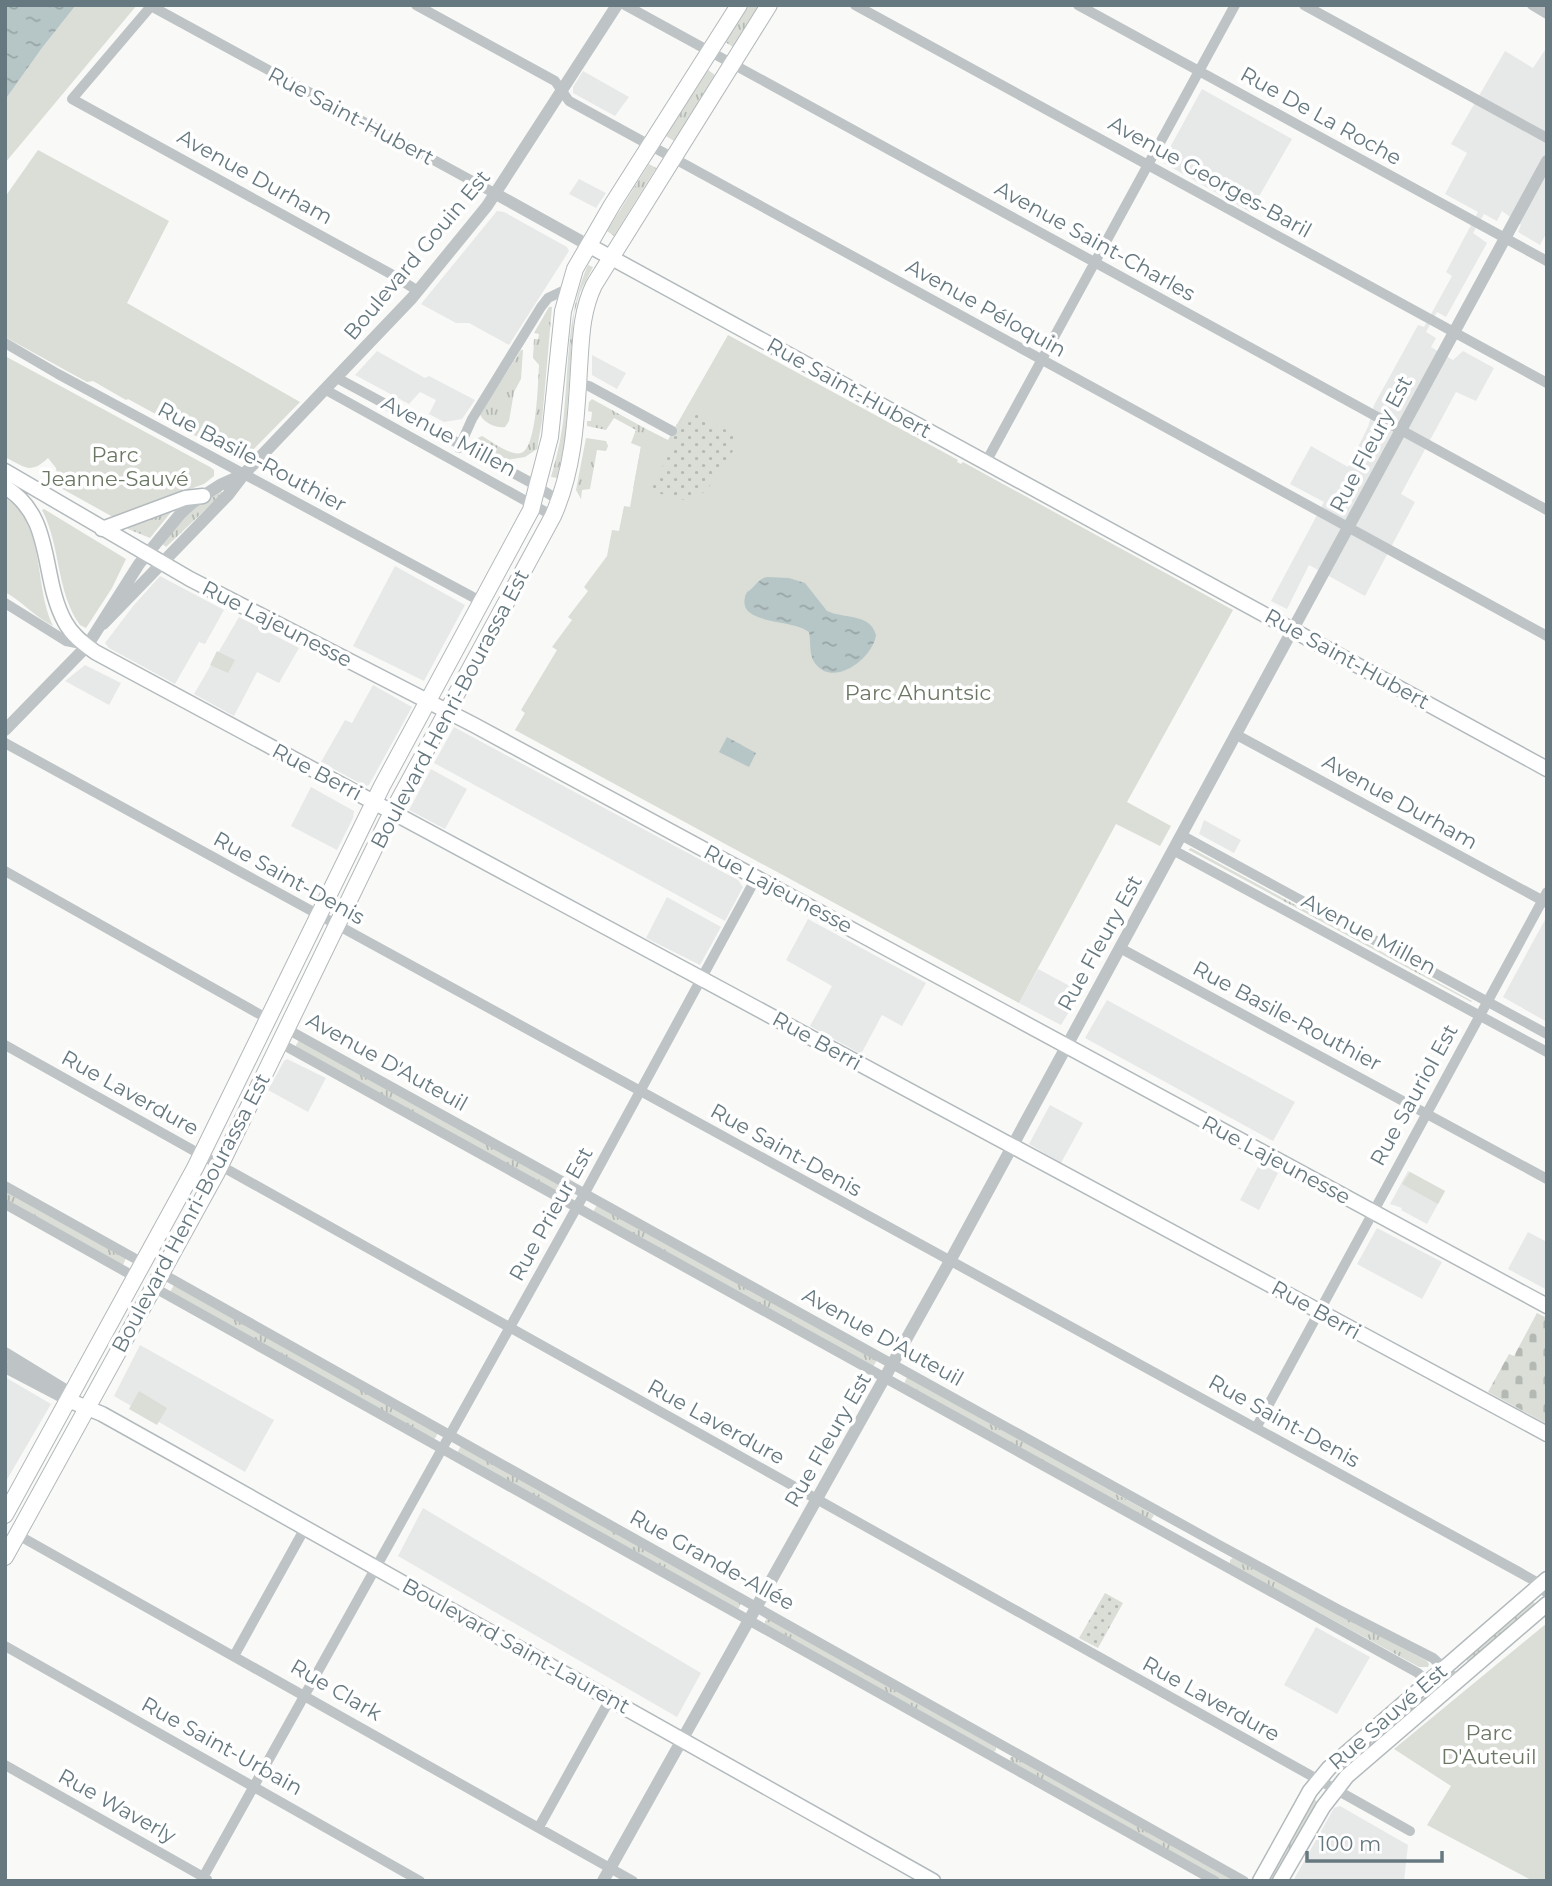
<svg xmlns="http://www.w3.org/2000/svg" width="1552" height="1886" font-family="Montserrat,sans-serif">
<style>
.built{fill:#e7e9e8}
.grass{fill:url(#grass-tufts)}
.cemetery{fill:url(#cemetery-stones)}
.park{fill:#daded7}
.garden{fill:url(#garden-dots)}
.water{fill:url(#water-ripples)}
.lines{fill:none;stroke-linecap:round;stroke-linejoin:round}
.secondary-casing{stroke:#b3babd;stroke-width:17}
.primary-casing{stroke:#b2b8bb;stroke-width:18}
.minor{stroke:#bec4c6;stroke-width:10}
.tertiary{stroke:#bec4c6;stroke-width:12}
.secondary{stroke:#fff;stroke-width:14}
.primary{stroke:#fff;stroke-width:16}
.labels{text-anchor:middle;stroke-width:7;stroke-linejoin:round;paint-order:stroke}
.street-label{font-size:21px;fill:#667980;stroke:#fff}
.park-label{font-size:21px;fill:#6c7865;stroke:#fff}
</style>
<defs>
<pattern id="grass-tufts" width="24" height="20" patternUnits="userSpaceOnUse" patternTransform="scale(1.75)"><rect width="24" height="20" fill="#daded7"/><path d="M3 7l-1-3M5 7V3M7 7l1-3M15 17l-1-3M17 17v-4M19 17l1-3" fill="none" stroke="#b5b9b4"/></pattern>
<pattern id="cemetery-stones" width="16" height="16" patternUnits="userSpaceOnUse" patternTransform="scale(1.75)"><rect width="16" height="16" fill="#daded7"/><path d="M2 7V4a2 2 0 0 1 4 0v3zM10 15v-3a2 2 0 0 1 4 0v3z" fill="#b5b9b4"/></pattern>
<pattern id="garden-dots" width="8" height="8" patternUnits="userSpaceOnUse" patternTransform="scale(1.75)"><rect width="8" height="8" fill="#daded7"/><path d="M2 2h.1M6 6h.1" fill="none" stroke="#b5b9b4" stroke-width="1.8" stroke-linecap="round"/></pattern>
<pattern id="water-ripples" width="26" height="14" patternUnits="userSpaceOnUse" patternTransform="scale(1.75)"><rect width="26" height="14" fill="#b6c5c6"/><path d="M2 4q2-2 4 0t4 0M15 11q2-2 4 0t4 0" fill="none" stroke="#98a5a6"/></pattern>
</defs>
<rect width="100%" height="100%" fill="#f9f9f7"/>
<path class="built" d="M1547 47V232L1540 245 1518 232 1521 225 1502 211 1497 221 1484 214 1473 233 1487 243 1446 317 1437 312 1426 332 1436 338 1431 347 1453 360 1463 351 1494 368 1476 401 1456 392 1401 494 1415 502 1365 596 1309 565 1287 609 1271 601 1324 502 1290 484 1311 446 1348 467 1368 427 1374 405 1418 325 1424 327 1452 276 1446 272 1478 212 1445 194 1467 153 1451 144 1505 51 1533 68Z
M583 71 629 97 615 116 573 93V87Z
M1202 89 1292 139 1250 212 1162 162Z
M579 179 606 193 596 208 569 194Z
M497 211 504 212 567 247 569 251 509 345 469 323H456L421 304Z
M377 351 425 378 429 376 475 400 462 419 444 422 429 414 436 400 420 392 409 404 355 375Z
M592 355 626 373 617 389 592 375Z
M395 566 465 605 424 681 353 646Z
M160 576 224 610 205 644 199 642 175 684 109 648 105 643 134 605Z
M239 617 299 648 279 683 257 672 234 716 194 694Z
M85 665 121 683 109 705 65 681Z
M373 685 412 707 369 785 365 786 321 762 345 720 352 723Z
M454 727 738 880 743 887 725 921 434 763Z
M431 769 467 789 445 829 409 810Z
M311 787 354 811 353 818 337 850 291 826Z
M1204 820 1241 840 1234 853 1199 834Z
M667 897 721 927 700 965 646 938Z
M1547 916V1022L1503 997Z
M808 919 926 983 902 1026 882 1015 861 1054 810 1026 832 986 786 960Z
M1038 969 1081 992 1061 1025 1019 1003Z
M1107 1000 1295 1102 1273 1141 1085 1038Z
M287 1059 326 1078 308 1112 268 1090 284 1061Z
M1050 1105 1083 1123 1061 1163 1029 1144Z
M1260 1163 1278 1173 1259 1210 1240 1200Z
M1408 1171 1445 1191 1427 1224 1401 1210 1402 1208 1390 1204Z
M1377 1228 1442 1262 1422 1299 1357 1264Z
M1528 1232 1547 1242V1290L1508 1269Z
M140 1345 274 1420 245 1472 114 1396Z
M5 1377 51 1404 5 1483 7 1424Z
M423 1508 701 1673 677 1717 398 1556Z
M1316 1627 1370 1657 1337 1714 1284 1685Z
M1340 1806 1408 1845 1404 1881H1293L1334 1808Z"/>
<path class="grass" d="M749 5H759L733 47 725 42Z
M708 70 715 75 674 141 666 136Z
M649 164 656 168 614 236 607 231Z
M588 265 593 267 580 292 574 314 565 442 557 478 551 477C557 456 562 435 564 413 569 363 567 312 588 265Z
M549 307H552L542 421 537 449 525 457 506 460 474 440 482 436C491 441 510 456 521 453 537 449 538 380 539 365L533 358 534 339H538L539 334 534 333Z
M521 350H523L521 379 514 392 509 421 505 427C497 429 482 422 480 414Z
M592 399 668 441 633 489 641 447 631 443 636 430 614 418 606 430 587 426V421H591L592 412 588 411 589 402Z
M586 438 606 441 608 446 606 451 597 450 590 489 582 490 581 499 576 490Z
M220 490 223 493 166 547 161 543 188 511Z
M170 510 172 511 150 538 128 529 127 526Z
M1191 848 1472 1001 1471 1002 1189 850Z
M299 1040 572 1191 568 1198 295 1047Z
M5 1190 126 1258 123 1265 5 1199Z
M597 1205 877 1360 873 1367 593 1212Z
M174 1285 438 1433 434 1440 170 1292Z
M907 1377 1154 1515 1151 1520 904 1384Z
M461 1446 741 1603 738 1610 457 1453Z
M1233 1558 1427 1661 1429 1664 1428 1667H1419L1230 1564V1560Z
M1532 1600 1536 1605 1469 1663 1465 1658Z
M767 1618 996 1747V1750L994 1752 764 1624Z
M1426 1692 1430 1697 1341 1775 1336 1770Z
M1013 1756 1235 1881H1223L1010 1762V1758Z
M1313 1799 1318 1802 1274 1881 1268 1879Z"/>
<path class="cemetery" d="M1537 1313 1547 1318V1424L1488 1392 1509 1354 1514 1356Z"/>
<path class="park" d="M76 5H137L5 163V100L42 48Z
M38 150 169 221 127 303 300 402 246 457 240 460 128 399 126 400 93 381 87 382 5 337V197Z
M728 335 958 460 957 462 961 464 963 462 1233 610 1127 802 1171 826 1160 846 1116 824 1019 1003 515 730 525 713 521 710 557 650 552 647 572 620 568 617 588 591 584 587 607 556 612 530 619 531 624 506 630 507 641 446 650 431 668 440Z
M5 356 210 467 214 470V476L204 484 113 517 59 487 56 468 48 458C30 475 25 467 5 457Z
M5 497C47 526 33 585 53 626 35 617 23 602 5 592Z
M44 509 126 559 112 588 86 628 80 625C56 592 61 546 42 510Z
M217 651 235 660 228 673 210 665Z
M1410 1172 1445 1191 1438 1204 1402 1184Z
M139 1391 167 1408 157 1425 129 1409Z
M1547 1623V1881H1533L1427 1825 1451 1786 1394 1749Z"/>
<path class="garden" d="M691 411 739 437C728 464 716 484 692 502L650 491 675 442 670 438 677 424 683 427Z
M1105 1593 1123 1603 1098 1648 1079 1638Z"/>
<path class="water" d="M5 5H76L42 48 5 100Z
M767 577 789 578 805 583 827 611C844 619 870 613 876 635 873 659 830 691 813 660 809 651 811 641 809 632 793 618 731 626 747 592 755 588 757 579 767 577Z
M727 737 756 753 749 767 719 752Z"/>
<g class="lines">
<g class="secondary-casing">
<path id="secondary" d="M588 245 1547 769
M5 471 190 579 474 725 1547 1306
M5 487C55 517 40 577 65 622 72 635 83 643 95 652L1547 1434
M102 529 185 498 203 496
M68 1400 102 1414 170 1452 933 1881
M1260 1881 1310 1791 1329 1768 1547 1579
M1280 1881 1323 1807 1347 1776 1547 1604"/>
</g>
<g class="primary-casing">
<path id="primary" d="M5 1515 195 1168 382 786 531 510 550 437 563 311 575 269 612 205 739 5
M5 1557 216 1174 387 822 553 516C574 469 576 419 579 369 581 340 581 312 594 285L769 5"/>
</g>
<path class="minor" d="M152 5 72 99 391 274 418 291
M416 5 555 81 569 101 1547 636
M625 5 1547 510
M855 5 1547 383
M1078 5 1547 261
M1304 5 1547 138
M1532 5 1547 14
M151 6 496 194
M5 343 58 374 482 602
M337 378 528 481 560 501
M578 383 589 386 672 431
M326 390 553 516
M459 448 472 419 541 307 548 298 569 288
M986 462 1235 5
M5 603 66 641 86 645
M1235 734 1547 903
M5 743 1517 1571 1533 1580 1547 1593
M1181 835 1547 1034
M1173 850 1547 1052
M5 871 268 1019
M1120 948 1547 1179
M287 1029 1221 1546 1339 1610 1433 1658 1458 1681
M280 1043 1418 1673 1440 1696
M5 1045 1410 1831
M5 1186 143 1263
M5 1204 135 1277
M161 1273 1244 1881
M153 1287 1215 1881
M1256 1428 1547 892
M18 1535 633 1881
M5 1646 420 1881
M234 1656 305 1528
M5 1765 207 1879
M539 1827 610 1699
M201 1881 587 1189 756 878"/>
<path class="tertiary" d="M496 194 588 245
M103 624 228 495 244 474 412 298 487 206 617 5
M5 730 87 646 139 564 181 513 192 503 220 485 242 475
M5 1353 72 1394
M5 1367 68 1400
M603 1881 950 1261 1547 161"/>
<use href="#secondary" class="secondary"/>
<use href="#primary" class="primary"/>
</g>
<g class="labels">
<g class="street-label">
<text transform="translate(351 116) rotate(28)" y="7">Rue Saint-Hubert</text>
<text transform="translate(1321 116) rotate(29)" y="7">Rue De La Roche</text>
<text transform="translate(255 177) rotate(29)" y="7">Avenue Durham</text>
<text transform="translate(1210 177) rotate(29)" y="7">Avenue Georges-Baril</text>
<text transform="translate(1095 241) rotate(29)" y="7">Avenue Saint-Charles</text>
<text transform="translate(417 255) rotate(-50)" y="7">Boulevard Gouin Est</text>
<text transform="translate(986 308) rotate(29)" y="7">Avenue Péloquin</text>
<text transform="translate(849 388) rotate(29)" y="7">Rue Saint-Hubert</text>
<text transform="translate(449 436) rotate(28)" y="7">Avenue Millen</text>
<text transform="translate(1371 444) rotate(-62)" y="7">Rue Fleury Est</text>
<text transform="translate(252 457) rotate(28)" y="7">Rue Basile-Routhier</text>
<text transform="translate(277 624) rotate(27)" y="7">Rue Lajeunesse</text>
<text transform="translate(1347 659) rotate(29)" y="7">Rue Saint-Hubert</text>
<text transform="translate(450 709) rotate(-62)" y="7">Boulevard Henri-Bourassa Est</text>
<text transform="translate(317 772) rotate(28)" y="7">Rue Berri</text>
<text transform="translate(1400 802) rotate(29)" y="7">Avenue Durham</text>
<text transform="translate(289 878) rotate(29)" y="7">Rue Saint-Denis</text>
<text transform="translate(778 889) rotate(28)" y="7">Rue Lajeunesse</text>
<text transform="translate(1369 934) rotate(28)" y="7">Avenue Millen</text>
<text transform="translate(1100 943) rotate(-61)" y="7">Rue Fleury Est</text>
<text transform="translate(1287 1016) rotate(28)" y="7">Rue Basile-Routhier</text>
<text transform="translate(817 1041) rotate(29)" y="7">Rue Berri</text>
<text transform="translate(387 1062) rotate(29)" y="7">Avenue D'Auteuil</text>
<text transform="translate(130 1093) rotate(29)" y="7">Rue Laverdure</text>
<text transform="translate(1414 1095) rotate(-61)" y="7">Rue Sauriol Est</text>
<text transform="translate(786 1150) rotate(29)" y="7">Rue Saint-Denis</text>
<text transform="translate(1276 1160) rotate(28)" y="7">Rue Lajeunesse</text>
<text transform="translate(191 1213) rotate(-62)" y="7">Boulevard Henri-Bourassa Est</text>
<text transform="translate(551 1214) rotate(-61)" y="7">Rue Prieur Est</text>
<text transform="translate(1316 1310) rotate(29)" y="7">Rue Berri</text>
<text transform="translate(883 1337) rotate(29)" y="7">Avenue D'Auteuil</text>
<text transform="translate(1284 1421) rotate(29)" y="7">Rue Saint-Denis</text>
<text transform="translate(716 1422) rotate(29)" y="7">Rue Laverdure</text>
<text transform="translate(828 1440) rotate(-60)" y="7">Rue Fleury Est</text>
<text transform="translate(712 1560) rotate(29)" y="7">Rue Grande-Allée</text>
<text transform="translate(516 1646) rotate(29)" y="7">Boulevard Saint-Laurent</text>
<text transform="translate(336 1690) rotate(30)" y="7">Rue Clark</text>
<text transform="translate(1211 1699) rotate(29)" y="7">Rue Laverdure</text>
<text transform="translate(1388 1717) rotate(-41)" y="7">Rue Sauvé Est</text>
<text transform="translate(222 1746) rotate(29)" y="7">Rue Saint-Urbain</text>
<text transform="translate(117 1806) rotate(29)" y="7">Rue Waverly</text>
</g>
<g class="park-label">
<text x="115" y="462">Parc<tspan x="115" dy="24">Jeanne-Sauvé</tspan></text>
<text x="918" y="700">Parc Ahuntsic</text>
<text x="1489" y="1740">Parc<tspan x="1489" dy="24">D'Auteuil</tspan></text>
</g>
</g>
<rect width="1552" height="1886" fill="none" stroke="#667980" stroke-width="14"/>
<path d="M1307 1851v10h135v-10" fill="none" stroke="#667980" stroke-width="3.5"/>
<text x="1318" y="1851" font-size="21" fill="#667980" stroke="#ffffff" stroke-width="5" paint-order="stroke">100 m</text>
</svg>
